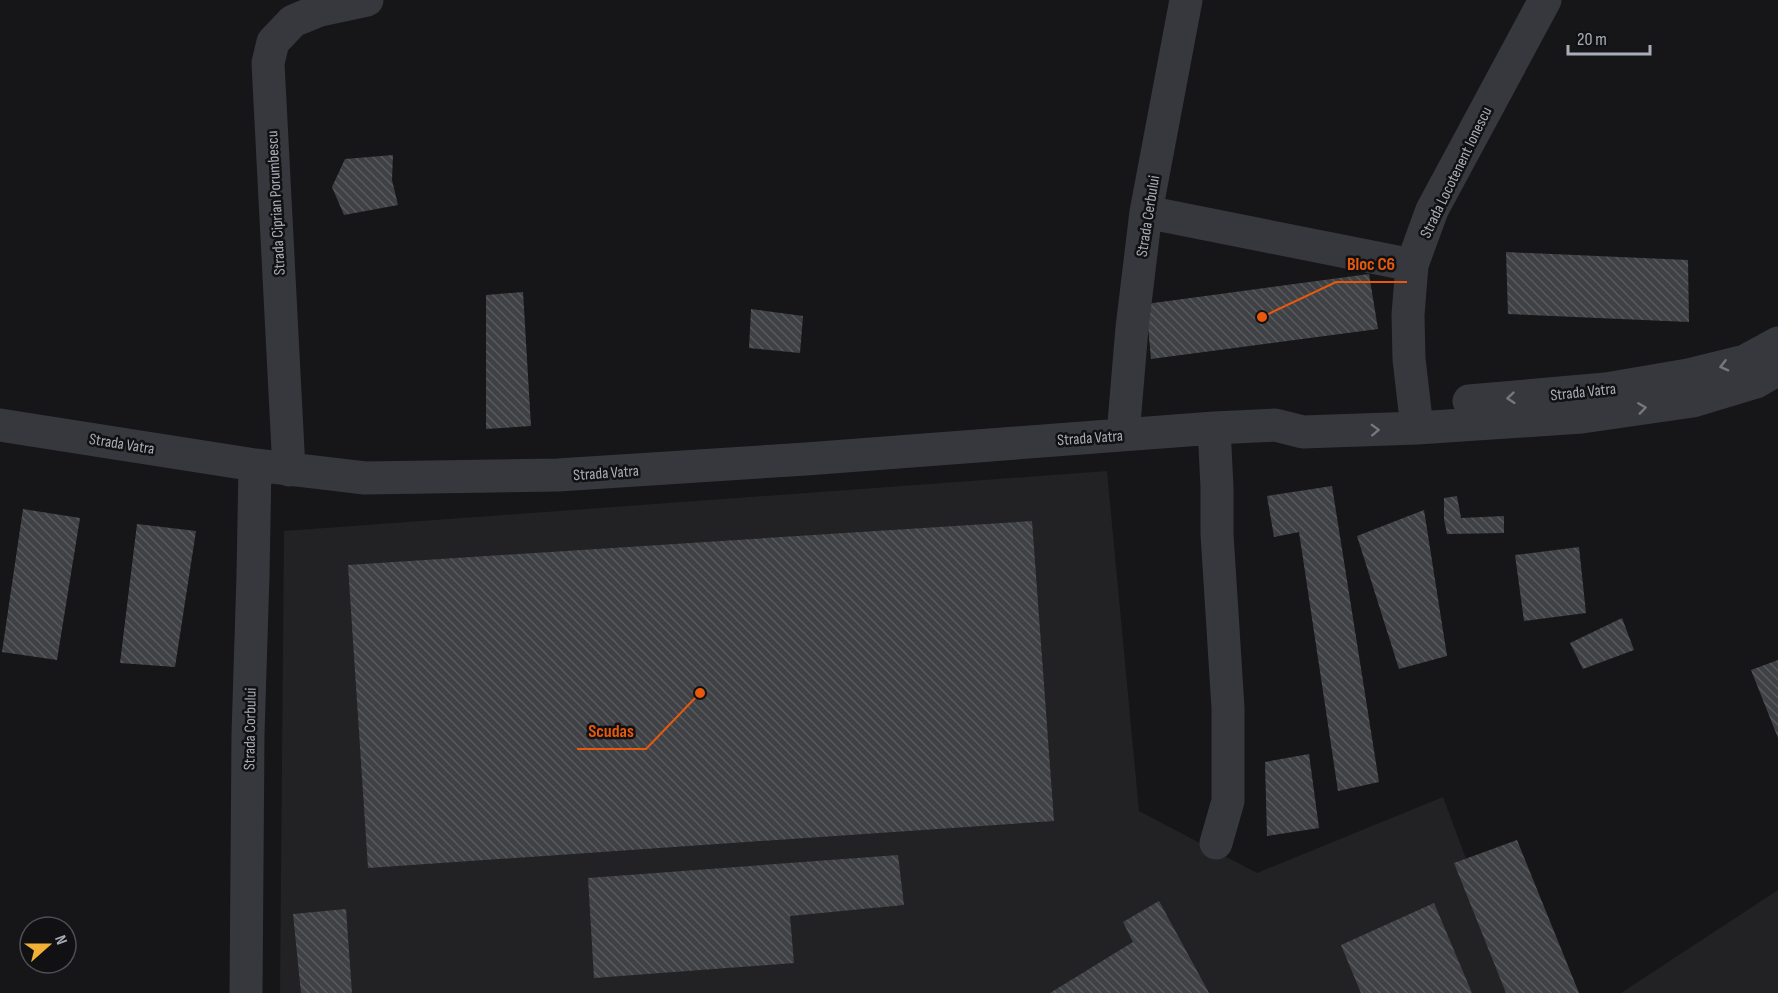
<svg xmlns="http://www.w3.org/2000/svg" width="1778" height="993" font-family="'Sofia Sans Condensed',sans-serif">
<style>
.built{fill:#222225}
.building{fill:url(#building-back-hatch)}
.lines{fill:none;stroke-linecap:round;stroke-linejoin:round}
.minor{stroke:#37383d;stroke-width:33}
.oneway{stroke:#757881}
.labels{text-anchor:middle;stroke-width:5;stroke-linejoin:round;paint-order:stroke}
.street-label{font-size:16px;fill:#a8adb8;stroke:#111113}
.leader{fill:none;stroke:#e8590c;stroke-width:2}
.callout-dot{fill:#e8590c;stroke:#111113;stroke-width:2}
.callout-label{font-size:18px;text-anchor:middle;font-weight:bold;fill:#e8590c;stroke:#111113;stroke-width:5;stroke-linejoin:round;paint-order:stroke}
</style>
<defs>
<pattern id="building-back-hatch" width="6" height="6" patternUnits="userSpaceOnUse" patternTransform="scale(1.5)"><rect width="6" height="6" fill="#404145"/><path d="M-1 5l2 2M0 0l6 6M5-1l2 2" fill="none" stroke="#595a5e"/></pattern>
</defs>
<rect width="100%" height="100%" fill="#161618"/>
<path class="built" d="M1107 471 1139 811 1257 873 1443 797 1516 993H280L284 531Z
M1778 890V993H1621Z"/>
<path class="building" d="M393 155 392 180 398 205 344 215 332 187 345 159Z
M1506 252 1688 260 1689 322 1508 314Z
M1369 274 1378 329 1151 359 1146 304Z
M523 292 531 426 486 429V295Z
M751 309 803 316 800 353 749 348Z
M1332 486 1379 782 1338 791 1299 532 1274 537 1267 496Z
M1457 496 1461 518 1504 516V533L1447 534 1444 519V498Z
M23 509 80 518 57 660 2 652Z
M1424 510 1447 656 1399 669 1357 536Z
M1032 521 1054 821 368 868 348 565Z
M137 524 196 531 175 667 120 663Z
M1579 547 1586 613 1524 621 1515 555Z
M1622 618 1634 650 1583 669 1570 643Z
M1778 660V738L1751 670Z
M1309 754 1319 828 1267 836 1265 762Z
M1517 840 1579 993H1506L1454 863Z
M898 855 904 905 790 916 794 963 594 978 588 878Z
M1159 901 1209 993H1050L1133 942 1123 922Z
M1434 903 1472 993H1361L1341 945Z
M346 909 352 993H301L293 914Z"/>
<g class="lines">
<path class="minor" d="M1146 212 1412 265
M1469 401 1606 389 1688 375 1745 361 1778 343
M0 425 255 465 365 478 558 475 806 459 1214 428 1275 425 1303 432 1417 428 1582 417 1693 401 1756 382 1778 369
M1214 428 1217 487V534L1228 708V801L1216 843
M1417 428 1409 359 1408 315 1412 265 1432 210 1545 0
M1123 435 1132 328 1146 212 1186 0
M289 470 268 63 273 42 293 21 320 10 367 0
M246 993 248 734 253 575 255 465"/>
</g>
<defs><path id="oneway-chevron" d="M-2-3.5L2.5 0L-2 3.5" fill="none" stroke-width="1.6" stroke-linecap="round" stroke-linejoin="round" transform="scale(1.5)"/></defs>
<g class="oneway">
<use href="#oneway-chevron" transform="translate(1724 366) rotate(166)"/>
<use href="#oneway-chevron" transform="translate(1511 398) rotate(175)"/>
<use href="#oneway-chevron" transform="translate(1642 408) rotate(-8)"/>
<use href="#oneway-chevron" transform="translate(1375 430) rotate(-2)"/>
</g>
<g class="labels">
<g class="street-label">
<text transform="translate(1455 172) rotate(-64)" y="6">Strada Locotenent Ionescu</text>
<text transform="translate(275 203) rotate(-93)" y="6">Strada Ciprian Porumbescu</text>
<text transform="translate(1147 216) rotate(-81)" y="6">Strada Cerbului</text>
<text transform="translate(1583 391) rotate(-6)" y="6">Strada Vatra</text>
<text transform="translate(1090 437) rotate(-4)" y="6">Strada Vatra</text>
<text transform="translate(122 443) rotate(9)" y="6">Strada Vatra</text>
<text transform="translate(606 472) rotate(-4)" y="6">Strada Vatra</text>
<text transform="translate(249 729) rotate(-89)" y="6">Strada Corbului</text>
</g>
</g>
<path class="leader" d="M1262 317L1336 282H1407M700 693L646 749H577"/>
<g class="callout-dot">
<circle cx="1262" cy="317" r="6"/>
<circle cx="700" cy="693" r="6"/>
</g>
<g class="callout-label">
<text x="1371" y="270">Bloc C6</text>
<text x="611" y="737">Scudas</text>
</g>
<g transform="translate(48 945) rotate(69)"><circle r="28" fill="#111113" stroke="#4d4f55" stroke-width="1.5"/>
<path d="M0-4.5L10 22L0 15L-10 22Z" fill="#f2b134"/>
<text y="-9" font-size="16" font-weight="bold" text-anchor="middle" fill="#a8adb8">N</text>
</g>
<path d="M1568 45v9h82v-9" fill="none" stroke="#a8adb8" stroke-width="3"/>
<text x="1577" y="45" font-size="18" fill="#a8adb8" stroke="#111113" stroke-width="4.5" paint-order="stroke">20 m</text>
</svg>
